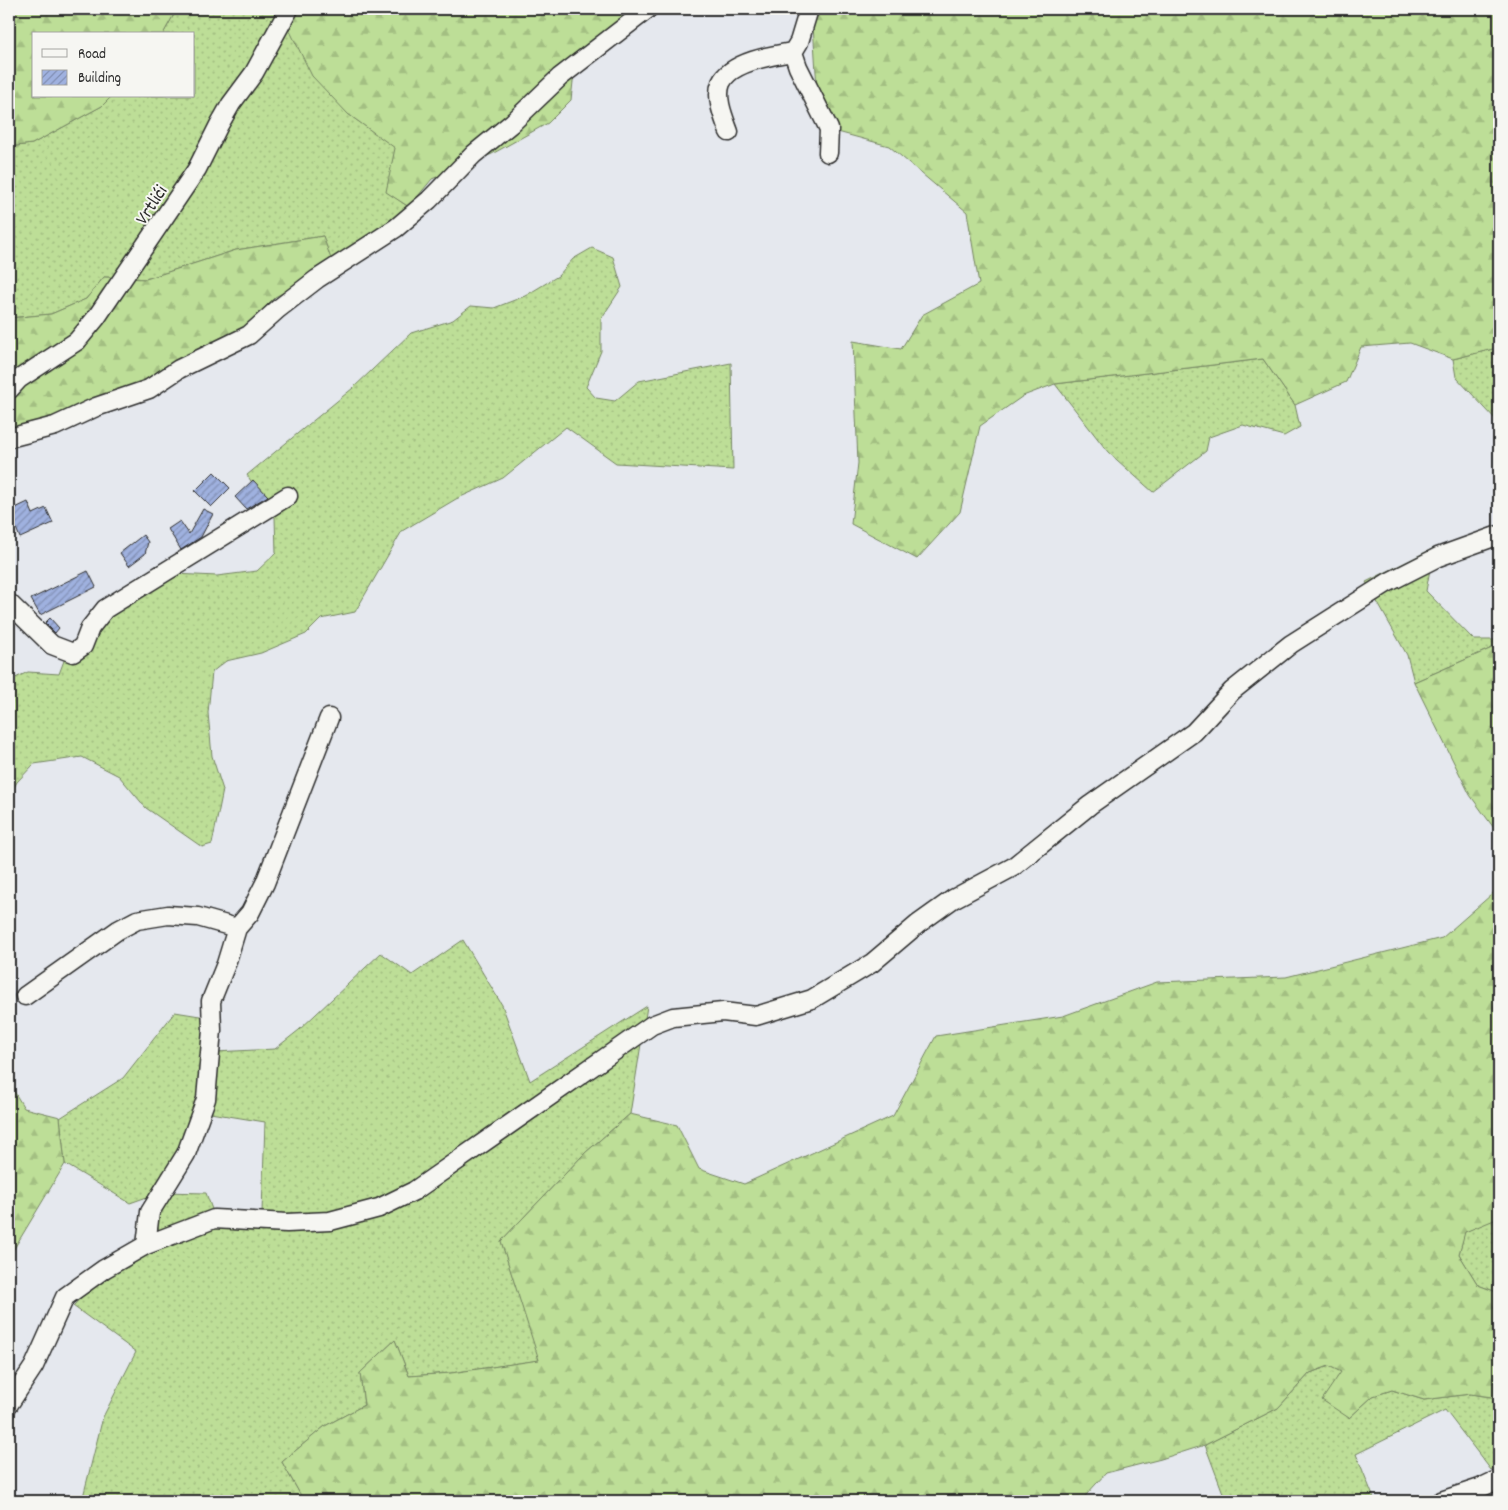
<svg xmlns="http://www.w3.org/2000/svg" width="1508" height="1510" font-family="Dekko,sans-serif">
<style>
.grass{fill:url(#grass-dots);stroke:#748461;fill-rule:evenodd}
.forest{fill:url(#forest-firs);stroke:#748461}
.building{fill:url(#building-hatch);stroke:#2b2b2b}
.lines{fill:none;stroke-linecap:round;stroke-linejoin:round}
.minor-casing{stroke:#2b2b2b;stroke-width:21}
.minor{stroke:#f6f6f2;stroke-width:18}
.labels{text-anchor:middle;stroke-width:4;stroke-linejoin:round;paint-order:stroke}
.street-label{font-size:19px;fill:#2b2b2b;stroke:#f6f6f2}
</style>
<defs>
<pattern id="grass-dots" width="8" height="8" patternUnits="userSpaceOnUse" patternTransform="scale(1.25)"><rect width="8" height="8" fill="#bdde97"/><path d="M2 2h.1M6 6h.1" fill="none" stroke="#a3bf82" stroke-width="1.8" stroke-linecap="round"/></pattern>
<pattern id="forest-firs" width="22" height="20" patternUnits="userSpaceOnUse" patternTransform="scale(1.25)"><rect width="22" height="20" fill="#bdde97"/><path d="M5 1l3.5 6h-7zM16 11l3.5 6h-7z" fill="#a3bf82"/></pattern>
<pattern id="building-hatch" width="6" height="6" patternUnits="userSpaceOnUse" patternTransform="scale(1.25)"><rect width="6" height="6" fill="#9fb1df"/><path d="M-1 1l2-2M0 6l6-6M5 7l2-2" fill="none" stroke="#8290b5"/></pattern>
</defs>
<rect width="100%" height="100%" fill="#e5e8ee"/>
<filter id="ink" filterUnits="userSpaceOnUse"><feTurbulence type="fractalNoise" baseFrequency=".02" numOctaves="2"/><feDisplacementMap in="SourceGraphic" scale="10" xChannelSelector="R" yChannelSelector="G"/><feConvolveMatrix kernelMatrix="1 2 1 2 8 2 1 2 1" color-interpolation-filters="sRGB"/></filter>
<g filter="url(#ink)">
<path class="grass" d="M177 9H270L287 25 348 114 396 148 387 192 409 207 416 224 332 280 303 282 330 259 323 236 236 250 146 279 104 277 86 299 51 314 9 318V147L32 144 102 106 112 96H194V34H163Z
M592 248 613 257 622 287 601 319V351L586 387 596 398 615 401 639 381 731 363 733 470 616 463 566 427 503 478 456 499 402 531 355 612 321 619 306 634 261 653 226 661 212 672 208 713 212 756 223 790 212 844 202 847 146 808 119 776 82 757 34 764 17 782 9 796V681L28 672 59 674 68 650 89 622 174 574 217 576 257 571 276 553 275 517 247 475 353 388 411 333 453 320 471 306 494 308 525 296 558 276 573 259Z
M1499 343V423L1456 377 1453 359 1493 349Z
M1263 359 1295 405 1300 427 1284 436 1243 425 1209 437 1206 451 1153 492 1108 452 1055 384Z
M1434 548 1426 591 1474 640H1499V645L1414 682 1407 655 1366 582Z
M463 940 502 1005 530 1081 647 1006 630 1114 585 1153 501 1241 540 1360 451 1373 409 1376 395 1340 360 1373 364 1405 325 1426 282 1462 304 1501H82L103 1417 136 1352 73 1306 109 1267 136 1250 161 1192 130 1203 65 1164 60 1118 123 1078 175 1012 206 1017 215 1052 275 1049 299 1030 381 953 412 975ZM198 1111 265 1122 262 1212H213L206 1193 162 1192Z
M1496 1218H1499V1293L1478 1285 1459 1254 1464 1232Z
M1329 1366 1342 1372 1349 1418 1373 1396 1392 1390 1424 1400 1470 1394 1499 1398V1464L1491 1470 1445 1410 1356 1454 1375 1501H1226L1205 1445 1278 1408 1310 1373Z"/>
<path class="forest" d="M9 9H177L163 34H34V96H112L102 106 32 144 9 147Z
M270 9H636L576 54 571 100 548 123 492 154 432 179 409 207 386 192 395 148 348 114 312 76 287 25Z
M812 9H1499V343L1493 349 1453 359 1410 343 1361 347 1346 382 1295 405 1263 359 1055 384 1023 396 980 426 960 512 917 559 851 524 858 463 853 341 901 349 922 315 979 284 967 212 889 146 834 131 818 104Z
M323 236 331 259 303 282 275 297 237 335 132 387 63 413 9 430V318L51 314 86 299 104 277 146 279 236 250Z
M1499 645V835L1470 795 1414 682Z
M1499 888V1218L1465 1232 1459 1254 1478 1285 1499 1293V1398L1470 1394 1424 1400 1392 1390 1373 1396 1349 1418 1322 1400 1341 1372 1329 1366 1310 1373 1278 1408 1205 1445 1161 1459 1106 1473 1086 1495 1084 1501H888L872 1495 858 1501H304L282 1462 325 1426 364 1405 360 1373 395 1340 409 1376 451 1373 539 1360 501 1241 585 1153 630 1114 677 1125 699 1169 744 1184 893 1116 936 1036 1063 1016 1157 982 1286 977 1442 938Z
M9 1083 24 1108 60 1117 65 1164 9 1257Z"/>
<path class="building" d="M214 472 230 488 211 507 195 491Z
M253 480 268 496 246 509 235 497Z
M28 502 33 514 46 508 53 523 20 538 9 511Z
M203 509 213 514 201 537 181 550 168 529 180 521 189 534Z
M143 535 148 542 145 554 129 566 120 553Z
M88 571 96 587 40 615 31 599Z
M50 618 59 628 55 633 45 623Z"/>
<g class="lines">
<g class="minor-casing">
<path id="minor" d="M793 52 798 67 829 129 828 153
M729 132C724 118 715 98 721 83 730 62 773 55 793 52L799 42 809 9
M9 390 19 379 77 341 96 318 197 169 219 125 231 104 254 73 289 9
M9 438 55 426 96 407 149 389 179 369 249 335 278 309 317 279 396 228 429 200 474 154 512 123 560 77 648 9
M9 603 52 645 73 653 83 646 90 628 105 609 288 496
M25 996 118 930 137 920 168 915 198 917 237 928
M146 1245 150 1212 186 1154 206 1099 212 1030 211 1001 226 964 237 928 250 913 265 883 329 718
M9 1404 34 1366 65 1297 104 1269 146 1245 214 1219 287 1223 330 1221 379 1208 414 1191 652 1025 673 1017 723 1012 756 1016 812 999 872 963 918 924 953 899 1013 867 1090 805 1194 732 1232 691 1291 644 1387 583 1438 557 1499 535
M1441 1501 1480 1488 1499 1479"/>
</g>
<use href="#minor" class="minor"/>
</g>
</g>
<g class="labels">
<g class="street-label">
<text transform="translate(150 204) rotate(-57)" y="7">Vrtlići</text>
</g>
</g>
<rect width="1508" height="1510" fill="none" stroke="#f6f6f2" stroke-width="30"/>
<rect x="15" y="15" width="1478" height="1480" fill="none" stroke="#2b2b2b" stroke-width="2" filter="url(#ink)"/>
<rect x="32" y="32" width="162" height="65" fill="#f6f6f2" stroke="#a5a5a2"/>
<rect x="42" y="49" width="25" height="8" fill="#f6f6f2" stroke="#a5a5a2"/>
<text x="78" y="58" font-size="15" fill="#2b2b2b">Road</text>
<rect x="42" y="70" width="25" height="15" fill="url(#building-hatch)" stroke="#a5a5a2"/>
<text x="78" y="82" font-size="15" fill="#2b2b2b">Building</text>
</svg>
